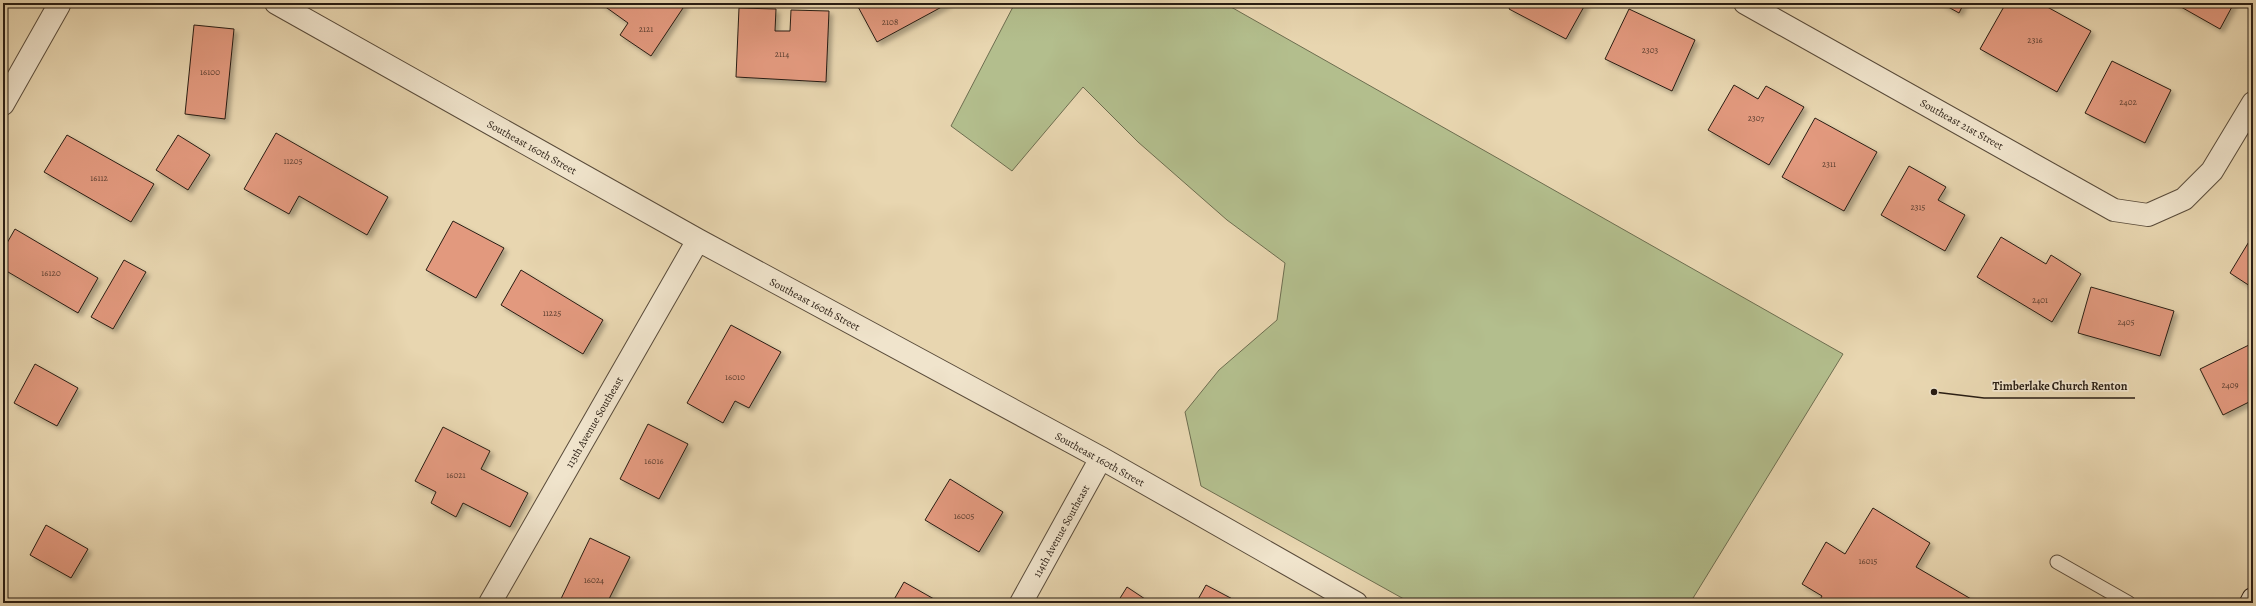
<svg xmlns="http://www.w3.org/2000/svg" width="2256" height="606" font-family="Alegreya,serif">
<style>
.green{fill:#b3be8d;stroke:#6e6e50}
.building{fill:#e2997e;stroke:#291d13;filter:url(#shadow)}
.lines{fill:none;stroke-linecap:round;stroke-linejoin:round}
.lane-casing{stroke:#594b3a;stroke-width:15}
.street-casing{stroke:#594b3a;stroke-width:24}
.secondary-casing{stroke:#291d13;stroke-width:24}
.lane{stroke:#f0e4cc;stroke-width:13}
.street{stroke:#f0e4cc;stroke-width:22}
.secondary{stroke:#f0e4cc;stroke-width:22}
.labels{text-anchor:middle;stroke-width:3.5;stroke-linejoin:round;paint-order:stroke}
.number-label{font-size:9px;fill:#573c2e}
.street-label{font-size:11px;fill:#291d13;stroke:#f0e4cc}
.leader{fill:none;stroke:#291d13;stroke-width:1.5}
.callout-dot{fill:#291d13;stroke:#f0e4cc;stroke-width:1.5}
.callout-label{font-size:12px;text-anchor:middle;font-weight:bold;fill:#291d13;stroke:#f0e4cc;stroke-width:3.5;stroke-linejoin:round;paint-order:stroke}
</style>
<defs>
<filter id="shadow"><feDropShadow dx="3.5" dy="3.5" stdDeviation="2" flood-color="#0004"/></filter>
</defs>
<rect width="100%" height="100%" fill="#e8d6b0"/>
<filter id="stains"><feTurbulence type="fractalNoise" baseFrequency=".005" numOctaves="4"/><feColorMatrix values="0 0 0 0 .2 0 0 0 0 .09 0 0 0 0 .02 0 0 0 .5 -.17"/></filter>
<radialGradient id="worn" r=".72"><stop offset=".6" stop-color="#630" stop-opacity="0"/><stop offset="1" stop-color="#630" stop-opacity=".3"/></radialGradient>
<path class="green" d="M1015 3H1224L1843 354 1690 603H1411L1201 486 1185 412 1219 370 1277 320 1285 263 1227 220 1138 142 1083 87 1012 171 951 126Z"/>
<path class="building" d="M600 3H682L685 5 651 56 620 35 628 23Z
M856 3H949L877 42Z
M1512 3H1586L1566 39 1509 9Z
M1941 3H1964L1959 13Z
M2006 3H2040L2091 31 2057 92 1980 49Z
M2174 3H2234L2220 29Z
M739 8 776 9 775 31H790L791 10 829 11 826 82 736 77Z
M1629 9 1695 40 1672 91 1605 59Z
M194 25 234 29 225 119 185 114Z
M2112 61 2171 90 2145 143 2085 113Z
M1734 85 1758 99 1766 86 1804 107 1769 165 1708 130Z
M1815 118 1877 152 1844 211 1782 177Z
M276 133 388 197 367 235 299 196 289 214 244 189Z
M67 135 154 184 131 222 44 172Z
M178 135 210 155 188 190 156 170Z
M1909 166 1946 187 1938 200 1965 215 1945 251 1881 215Z
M453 221 504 248 476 298 426 270Z
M15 229 98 278 78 313 3 269V250Z
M2253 235V288L2230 273Z
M2001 237 2046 264 2051 255 2081 274 2052 322 1977 277Z
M124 260 146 272 113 329 91 317Z
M521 270 603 320 583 354 501 305Z
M2091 287 2174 311 2160 356 2078 333Z
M731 325 781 352 749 408 735 401 723 423 687 403Z
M2253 343V400L2223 415 2200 369Z
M35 364 78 388 57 426 14 403Z
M648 424 688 444 659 499 620 479Z
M443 427 490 451 481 469 528 493 510 527 463 503 456 517 431 503 436 492 415 481Z
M950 479 1003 512 979 552 925 520Z
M1873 508 1930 543 1916 567 1978 603H1818L1822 596 1802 584 1826 542 1845 554Z
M46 525 88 549 71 578 30 555Z
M590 538 630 557 607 603H559Z
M904 582 941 603H892Z
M1206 585 1240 603H1196Z
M1127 587 1151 603H1117Z
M3 598 13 603H3Z"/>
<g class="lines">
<g class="lane-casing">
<path id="lane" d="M2057 562 2129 603"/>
</g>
<g class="street-casing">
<path id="street" d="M276 3 698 240 1101 458 1356 603
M1745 3 2114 210 2148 215 2184 199 2212 171 2253 103
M3 104 59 5
M490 603 698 240
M1021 603 1101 458"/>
</g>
<g class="secondary-casing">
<path id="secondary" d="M2251 603 2253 599"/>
</g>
<use href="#lane" class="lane"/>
<use href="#street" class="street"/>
<use href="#secondary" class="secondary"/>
</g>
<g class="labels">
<g class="number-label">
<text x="890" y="25">2108</text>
<text x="646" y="32">2121</text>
<text x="2035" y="43">2316</text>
<text x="1650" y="53">2303</text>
<text x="782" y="57">2114</text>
<text x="210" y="75">16100</text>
<text x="2128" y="105">2402</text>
<text x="1756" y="121">2307</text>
<text x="293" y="164">11205</text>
<text x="1829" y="167">2311</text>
<text x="99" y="181">16112</text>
<text x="1918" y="210">2315</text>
<text x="51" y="276">16120</text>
<text x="2040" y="303">2401</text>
<text x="552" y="316">11225</text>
<text x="2126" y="325">2405</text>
<text x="735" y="380">16010</text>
<text x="2230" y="388">2409</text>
<text x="654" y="464">16016</text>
<text x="456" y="478">16021</text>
<text x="964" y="519">16005</text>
<text x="1868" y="564">16015</text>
<text x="594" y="583">16024</text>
</g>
<g class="street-label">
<text transform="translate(1962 124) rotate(29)" y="4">Southeast 21st Street</text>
<text transform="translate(532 147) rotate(29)" y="4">Southeast 160th Street</text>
<text transform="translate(815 304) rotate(28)" y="4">Southeast 160th Street</text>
<text transform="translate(594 422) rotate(-60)" y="4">113th Avenue Southeast</text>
<text transform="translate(1100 459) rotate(29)" y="4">Southeast 160th Street</text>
<text transform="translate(1061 531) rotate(-61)" y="4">114th Avenue Southeast</text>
</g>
</g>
<path class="leader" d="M1934 392L1984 398H2135"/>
<circle class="callout-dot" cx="1934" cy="392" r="4"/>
<g class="callout-label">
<text x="2060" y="390">Timberlake Church Renton</text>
</g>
<rect width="2256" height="606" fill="none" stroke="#e8d6b0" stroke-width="16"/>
<rect x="4" y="4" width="2248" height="598" fill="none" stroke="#291d13" stroke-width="2"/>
<rect x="8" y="8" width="2240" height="590" fill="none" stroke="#291d13"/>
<rect width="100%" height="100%" filter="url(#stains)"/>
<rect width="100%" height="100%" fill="url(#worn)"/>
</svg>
